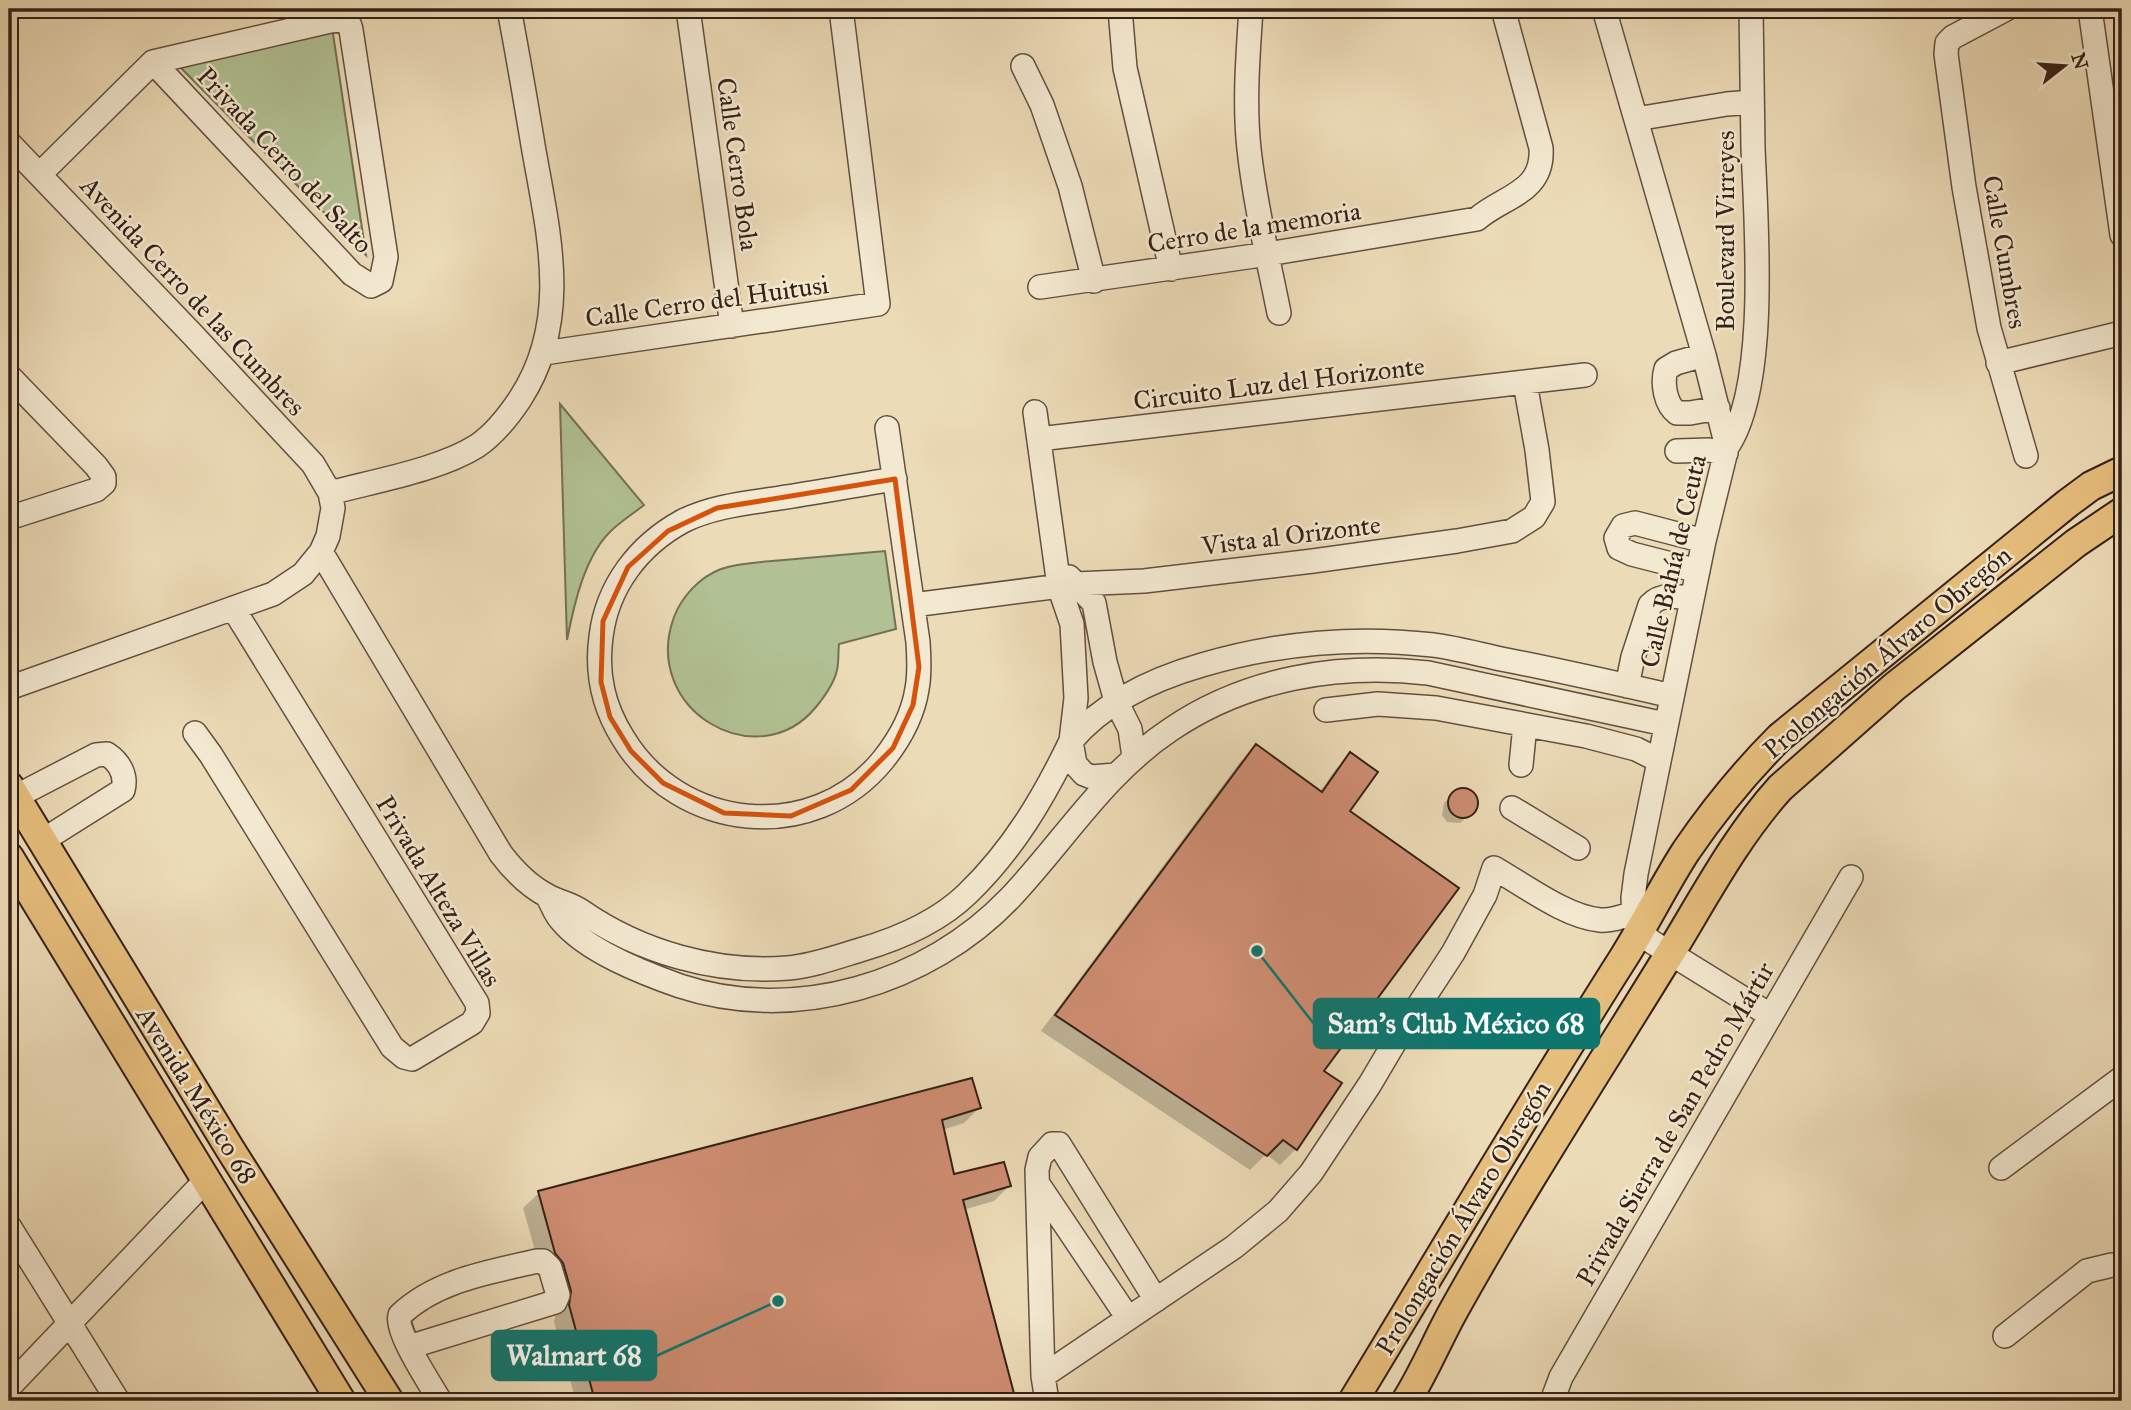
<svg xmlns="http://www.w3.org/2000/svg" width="2131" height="1410" font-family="'IM FELL Great Primer',serif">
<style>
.green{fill:#b1c193;stroke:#737155;stroke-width:2}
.shadow{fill:#0003}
.building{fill:#ce8d71;stroke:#352117;stroke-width:2}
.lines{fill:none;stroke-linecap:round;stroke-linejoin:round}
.minor-casing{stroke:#63503f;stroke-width:26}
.major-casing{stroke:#352117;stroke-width:32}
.minor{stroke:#f3e8d0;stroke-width:23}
.major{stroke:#e6be7c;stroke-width:28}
.marked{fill:none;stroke:#d6530d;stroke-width:5;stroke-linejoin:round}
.labels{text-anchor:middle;stroke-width:5;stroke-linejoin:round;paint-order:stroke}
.street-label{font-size:26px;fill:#352117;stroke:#f3e8d0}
.leader{fill:none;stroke:#0f766e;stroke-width:2.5}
.callout-dot{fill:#0f766e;stroke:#f3e8d0;stroke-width:2.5}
.callout{fill:#0f766e;stroke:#0f766e;stroke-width:2.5}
.callout-label{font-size:28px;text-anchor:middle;font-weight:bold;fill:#fff}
</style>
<rect width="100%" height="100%" fill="#ecdbb7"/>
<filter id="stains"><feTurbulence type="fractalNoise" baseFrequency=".00286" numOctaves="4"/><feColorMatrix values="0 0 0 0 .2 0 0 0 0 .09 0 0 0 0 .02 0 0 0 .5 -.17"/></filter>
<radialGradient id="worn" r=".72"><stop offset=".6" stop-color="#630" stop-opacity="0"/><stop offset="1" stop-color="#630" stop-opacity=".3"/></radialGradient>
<path class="green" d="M332 27 366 255 179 66Z
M560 404 644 505C634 513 623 520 613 529 585 554 574 604 567 640Z
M885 551 896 629 839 644C838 652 839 662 837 670 834 684 825 696 816 707 758 778 640 710 674 617 682 596 700 577 721 569 741 562 764 562 784 560 818 557 852 554 885 551Z"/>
<path class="shadow" d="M1256 747 1320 792 1335 770 1350 755 1347 811 1322 1072 1339 1084 1296 1149 1280 1165 1266 1154 1250 1170 1041 1031 1240 762Z
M1459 790 1468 791 1476 800 1475 809 1460 823 1447 822 1442 815 1444 803Z
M979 1108 964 1123 942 1130 952 1176 1009 1186 994 1201 963 1210 1014 1401H576L554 1322 557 1307 540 1268 523 1208 539 1193Z"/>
<path class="building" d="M1256 744 1322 792 1350 752 1378 772 1350 811 1459 888 1324 1071 1342 1083 1297 1150 1283 1140 1267 1156 1055 1015Z
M1448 803a15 15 0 1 1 30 0a15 15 0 1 1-30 0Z
M972 1078 981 1108 942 1120 954 1174 1004 1162 1011 1186 963 1200 1016 1401H595L569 1305 571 1291 563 1263 555 1253 538 1191Z"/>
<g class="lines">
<g class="minor-casing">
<path id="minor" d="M688 9 732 326
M1120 9 1125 68 1171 269
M1251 9C1248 55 1244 103 1249 149 1255 204 1268 258 1279 313
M1604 9 1704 355 1727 447 1704 541 1636 874 1633 898 1634 921 1638 930 1652 942 1770 1015
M2006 9 1953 37 1947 43 1946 54 1964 187 1989 328 2026 456
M2090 9 2122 235
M342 20 350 26 351 30 386 257 381 281 371 286 352 274 153 62 330 21Z
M1023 66 1042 105 1070 186 1094 281
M1636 119 1727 104 1752 102
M9 143 192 334 313 464 330 493 333 508 328 536 321 552 303 574 273 594 9 688
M40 174 153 62
M1040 287 1268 254 1477 219C1503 196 1544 193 1541 148L1503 9
M544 353 878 304 841 9
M1704 355 1676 363 1666 369C1662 383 1665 404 1677 413H1690L1718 408
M1998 363 2122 333
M9 376 96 466 104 477V483L96 490 9 518
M1035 412 1059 586 1072 624 1076 698 1071 741 1075 764 1084 774 1092 777 1115 775
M887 428 918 642C919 657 920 674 917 689 913 715 899 740 883 760 813 846 679 831 623 738 603 706 596 674 601 637 607 586 639 545 683 521 713 506 748 503 780 498 819 492 857 485 895 479
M1039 439 1585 375
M1727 447C1769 386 1756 223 1753 148 1752 101 1752 55 1751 9
M1677 451 1709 450 1726 453
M330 493C374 481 439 470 477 446 495 434 508 417 520 399 571 321 549 236 534 151 526 103 518 56 509 9
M321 552 501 854C514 871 528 886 548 896 559 902 571 904 581 911 640 952 716 974 788 968 812 966 837 957 860 950 898 939 938 922 967 894 1013 850 1044 797 1071 741 1105 701 1153 679 1202 665 1277 643 1355 636 1433 645 1456 648 1478 654 1501 659 1558 670 1615 683 1672 696
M1698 571 1632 554 1619 548 1616 538 1623 526 1635 523 1704 541
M1069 577 1094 603 1105 662 1116 701 1130 729 1134 757
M913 605 1076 584 1144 581 1313 561 1457 541 1512 531 1534 517 1543 502 1537 450 1525 383
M1627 686 1633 657 1650 605C1661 593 1677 596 1692 599
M1326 710 1378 704 1436 708 1586 736 1636 749 1658 760
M195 733 211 755 392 1047 404 1057 412 1059 472 1023 478 1013 477 1003 233 608
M1521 765 1525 725
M15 797 96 755 107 754C119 762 127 775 123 790L42 841
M1512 808 1578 848
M548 897C552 904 555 914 561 920 586 951 643 973 680 986 795 1024 928 984 1010 898 1064 841 1104 774 1170 730 1246 678 1338 663 1428 673L1665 724
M2001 1168 2122 1078
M1038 1184 1128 1318
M9 1226 118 1401
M2005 1336 2087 1271 2112 1265 2122 1266
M409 1347 555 1302 558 1295 550 1268 543 1261H537C490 1272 437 1280 400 1315 394 1330 431 1385 440 1401
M1043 1376 1037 1170 1040 1157 1052 1144H1059L1156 1300
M9 1387 206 1180
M1047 1401 1043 1376 1234 1247 1278 1211 1311 1173 1370 1084 1396 1040 1453 953 1485 895 1494 868C1524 885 1566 917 1600 920 1611 921 1622 917 1633 913
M1552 1401 1561 1377 1851 877"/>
</g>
<g class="major-casing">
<path id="major" d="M9 786 230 1149 389 1401
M9 857 341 1401
M1353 1401C1443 1253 1531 1103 1624 957 1646 922 1664 885 1686 851 1714 810 1745 772 1780 737L2068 503 2091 486 2122 471
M1406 1401C1425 1371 1438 1338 1455 1308 1522 1188 1597 1072 1669 955 1704 898 1735 838 1780 788L1894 687 2076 543 2122 512"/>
</g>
<use href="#minor" class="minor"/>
<use href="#major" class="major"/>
</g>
<path class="marked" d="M895 479 919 667 913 705 893 748 851 790 791 816 724 813 663 783 631 751 610 717 601 682 603 621 628 567 668 531 717 508Z"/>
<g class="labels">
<g class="street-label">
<text transform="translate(285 160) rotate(47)" y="9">Privada Cerro del Salto</text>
<text transform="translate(738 164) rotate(82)" y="9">Calle Cerro Bola</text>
<text transform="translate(1254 227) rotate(-9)" y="9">Cerro de la memoria</text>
<text transform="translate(1725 231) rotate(-90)" y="9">Boulevard Virreyes</text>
<text transform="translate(2005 252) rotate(80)" y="9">Calle Cumbres</text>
<text transform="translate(193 296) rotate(47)" y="9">Avenida Cerro de las Cumbres</text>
<text transform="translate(707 301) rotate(-8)" y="9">Calle Cerro del Huitusi</text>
<text transform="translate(1279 383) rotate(-7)" y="9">Circuito Luz del Horizonte</text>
<text transform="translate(1291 535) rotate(-7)" y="9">Vista al Orizonte</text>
<text transform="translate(1673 561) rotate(-77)" y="9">Calle Bahía de Ceuta</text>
<text transform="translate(1887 652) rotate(-40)" y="9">Prolongación Álvaro Obregón</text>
<text transform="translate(439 891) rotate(59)" y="9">Privada Alteza Villas</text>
<text transform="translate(197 1095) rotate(58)" y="9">Avenida México 68</text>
<text transform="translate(1675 1124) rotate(-60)" y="9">Privada Sierra de San Pedro Mártir</text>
<text transform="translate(1463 1218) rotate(-59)" y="9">Prolongación Álvaro Obregón</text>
</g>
</g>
<path class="leader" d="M1257 951L1314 1024M778 1301L656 1356"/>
<g class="callout-dot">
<circle cx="1257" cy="951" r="7"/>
<circle cx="778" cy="1301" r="7"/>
</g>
<g class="callout">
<rect x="1314" y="999" width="285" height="49" rx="7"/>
<rect x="492" y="1331" width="164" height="49" rx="7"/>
</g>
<g class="callout-label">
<text x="1456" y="1033">Sam's Club México 68</text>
<text x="574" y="1365">Walmart 68</text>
</g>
<rect width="2131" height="1410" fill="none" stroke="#ecdbb7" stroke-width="35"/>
<rect x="10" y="10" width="2110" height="1389" fill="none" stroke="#352117" stroke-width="3.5"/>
<rect x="18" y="18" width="2096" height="1375" fill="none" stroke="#352117" stroke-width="2"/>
<g transform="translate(2064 66) rotate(73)" stroke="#f3e8d0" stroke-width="5" paint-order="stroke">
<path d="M0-5L12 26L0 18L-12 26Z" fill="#352117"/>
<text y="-10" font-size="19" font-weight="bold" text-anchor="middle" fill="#352117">N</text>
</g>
<rect width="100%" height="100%" filter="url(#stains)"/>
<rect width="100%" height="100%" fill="url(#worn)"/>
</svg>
